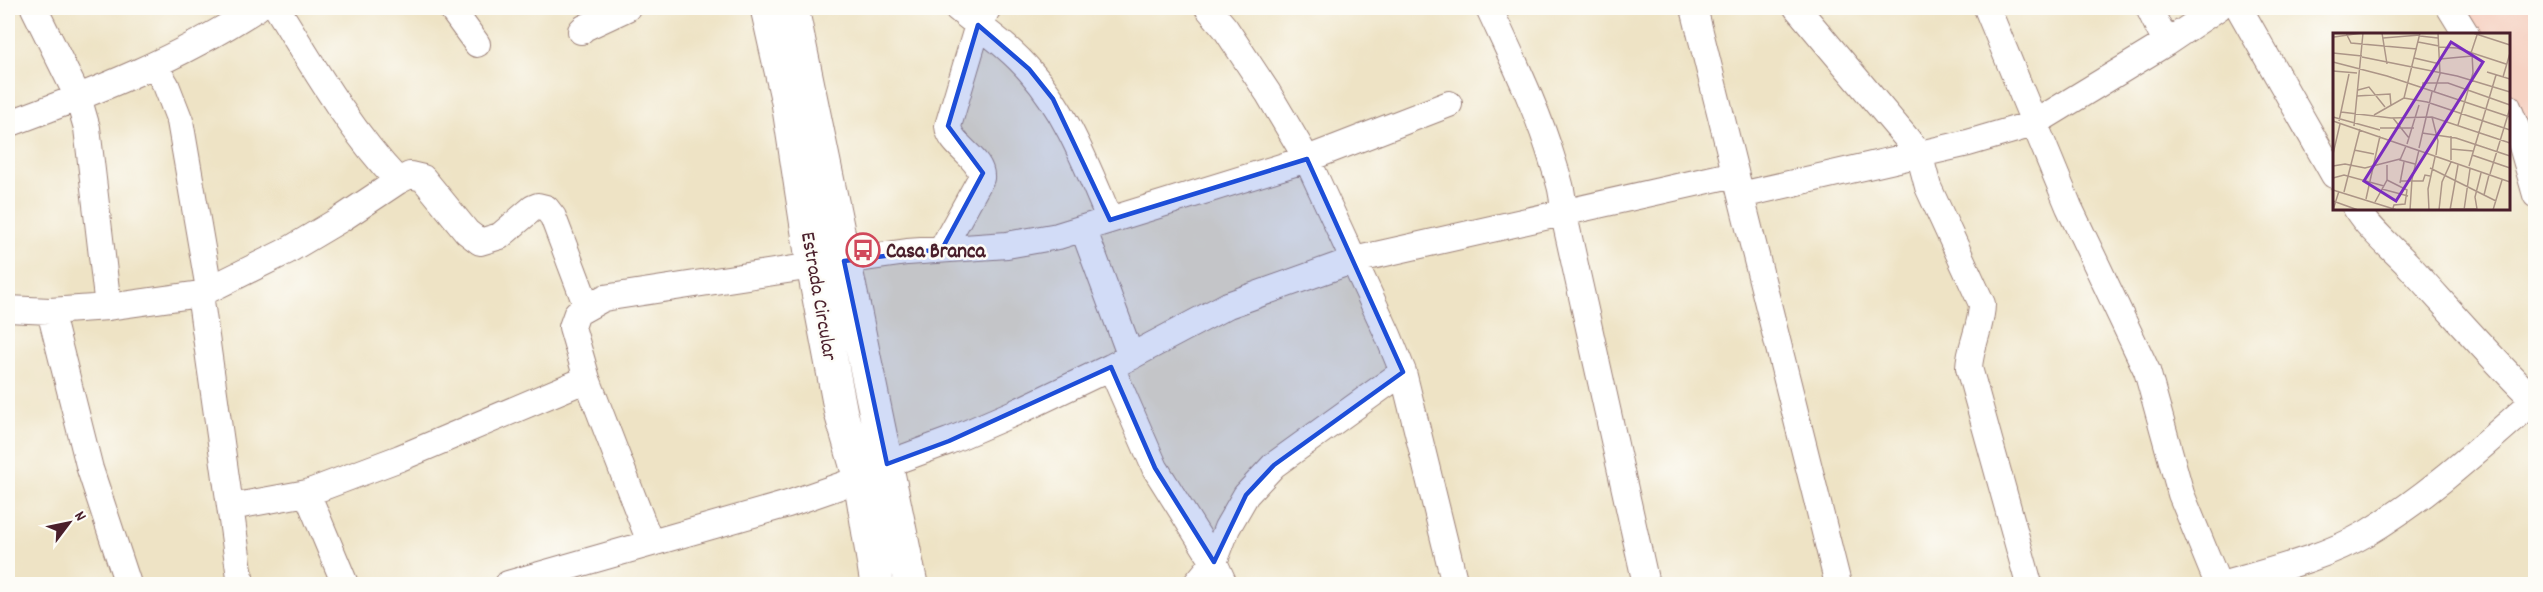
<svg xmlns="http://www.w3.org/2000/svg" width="2543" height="592" font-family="Dekko,sans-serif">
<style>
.built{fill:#f6d2c3}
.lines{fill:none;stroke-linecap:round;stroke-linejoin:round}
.minor-casing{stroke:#9c8178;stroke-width:28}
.major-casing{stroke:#9c8178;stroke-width:35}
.minor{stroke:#fff;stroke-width:26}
.major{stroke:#fff;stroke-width:33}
.marked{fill:#1d4ed8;fill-opacity:0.2;stroke:#1d4ed8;stroke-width:4.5;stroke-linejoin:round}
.labels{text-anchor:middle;stroke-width:5;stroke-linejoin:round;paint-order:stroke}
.poi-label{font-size:21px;font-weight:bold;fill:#4a1f2b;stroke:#fdfcf7;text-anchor:start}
.street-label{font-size:21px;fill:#4a1f2b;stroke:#fdfcf7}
.inset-road{fill:none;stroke:#ac9587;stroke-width:1.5}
.view{fill:#7b2cbf;fill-opacity:0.15;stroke:#7b2cbf;stroke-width:3}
.inset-edge{fill:none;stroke:#4a1f2b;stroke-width:3}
</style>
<rect width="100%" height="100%" fill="#fdfcf7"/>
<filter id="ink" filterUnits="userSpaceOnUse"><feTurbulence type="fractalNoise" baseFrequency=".0167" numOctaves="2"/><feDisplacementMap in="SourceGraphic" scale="12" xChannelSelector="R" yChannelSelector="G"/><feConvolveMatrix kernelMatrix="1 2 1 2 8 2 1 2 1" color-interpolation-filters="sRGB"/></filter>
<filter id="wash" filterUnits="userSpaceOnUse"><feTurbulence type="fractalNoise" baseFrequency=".008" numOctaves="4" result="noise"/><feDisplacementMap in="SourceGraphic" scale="24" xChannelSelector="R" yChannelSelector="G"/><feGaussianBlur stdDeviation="1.35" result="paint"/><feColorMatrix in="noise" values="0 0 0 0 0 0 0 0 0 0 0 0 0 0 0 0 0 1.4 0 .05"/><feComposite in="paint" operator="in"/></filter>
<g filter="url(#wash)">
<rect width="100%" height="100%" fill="#eee3c5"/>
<path class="built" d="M2450 8H2535V195L2509 107 2508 34H2466Z"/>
</g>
<g filter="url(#ink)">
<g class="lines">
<g class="minor-casing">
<path id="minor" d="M34 8 78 97 87 128 108 307
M277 8C314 68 349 129 398 181L410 175 423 178 467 232 480 242 500 236 533 208 538 206 546 208 553 217 587 307
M451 8 477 44
M957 8C981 28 1010 47 1030 71 1068 114 1087 167 1110 220
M1208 8 1225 28 1268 93 1307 159 1388 335 1403 372 1455 584
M1489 8C1512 58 1537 108 1553 162 1558 178 1564 194 1563 211L1646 584
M1694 8 1838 584
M1797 8 1919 153 1928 187 1982 304C1982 326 1970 346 1969 368L2029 584
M1987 8 2069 207 2147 371 2181 494 2218 584
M2149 8 2166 43
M2239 8 2334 175
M2450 8 2466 34
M581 31 584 28 627 8
M154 65 166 85 180 121 209 289
M2508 107 2518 132 2536 195
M8 124C95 92 179 59 257 8
M1741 195 1968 143 2033 124 2166 43 2218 8
M2356 208C2371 232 2394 249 2412 269 2453 314 2491 358 2534 400
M1083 228 1131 357
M942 249 981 178C983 158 950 147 948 126L978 25 988 8
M844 261 907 252 1007 245 1058 236 1307 159 1449 104
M200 294 241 584
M8 309 50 311 108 307 200 294 287 251 341 219 398 181
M50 311 90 469 128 584
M1111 367 1155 468 1214 562 1224 584
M887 464 949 441 1021 410 1111 367 1228 305 1354 260 1735 174
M307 493 345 584
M231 507 307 493 400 458 587 379
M650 542 587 379 572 327 577 313 604 298 813 266
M508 584 788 504 860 479
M1196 584 1214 562 1227 528 1246 495 1274 465 1403 372
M2225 584C2273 570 2324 558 2367 533 2429 496 2481 447 2536 399"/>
</g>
<g class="major-casing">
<path id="major" d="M767 8 788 102 813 266 841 413 860 479 877 584
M792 8 911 584"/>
</g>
<use href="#minor" class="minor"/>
<use href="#major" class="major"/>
</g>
</g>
<path class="marked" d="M978 25 1029 69 1053 99 1110 220 1307 159 1403 372 1274 465 1246 495 1214 562 1155 468 1111 367 949 441 887 464 844 261 942 249 983 173 948 126Z"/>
<defs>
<g id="bus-ring" transform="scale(1.725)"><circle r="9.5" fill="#fdfcf7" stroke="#d1495b" stroke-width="1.5"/><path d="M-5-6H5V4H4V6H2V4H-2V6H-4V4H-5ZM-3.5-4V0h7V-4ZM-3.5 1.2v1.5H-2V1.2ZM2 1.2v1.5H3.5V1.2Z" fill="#d1495b"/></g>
</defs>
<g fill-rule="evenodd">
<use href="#bus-ring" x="863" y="250"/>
</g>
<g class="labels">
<g class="poi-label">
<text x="886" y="257">Casa Branca</text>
</g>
<g class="street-label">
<text transform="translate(820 296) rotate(80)" y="7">Estrada Circular</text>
</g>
</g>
<g transform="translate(2333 33)">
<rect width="177" height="177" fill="#eee3c5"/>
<path class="inset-road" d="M13 0 18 10 84 16M49 0 54 31M140 0 177 12M87 3 105 5M1 4 29 0M50 5 87 2M85 9 106 13M106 14 124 15 173 31M0 20 29 23M138 20 144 2M29 24 124 43 177 59M81 25 107 31M107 26 139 23M0 29 54 43 177 84M0 38 24 40M154 39 177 46M170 44 177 20M90 56V50H115L177 72M25 57 36 54 52 74M101 59 107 41 105 0M24 63 57 61 58 73M71 65 94 69 177 97M8 79 58 85 99 84 177 110M41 82 71 65 87 0M0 84 47 97M99 84 105 108 103 122M60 85 76 105M0 88 177 149M6 88 16 41M125 92 140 40 139 20M21 93 30 0M47 95H81M89 100 123 105 177 123M74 111 86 72M73 113 67 127 82 131M86 115 99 59M118 116 140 118M21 117 41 121M0 121 7 91M139 122 177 135M118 127V103M0 133 12 131 32 135 67 126M136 133 163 42M97 135 163 168M157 141 177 75M0 145 11 142 51 153M54 147 74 157 72 171 61 172 60 175M68 148H90L92 142 97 143M67 150 71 129M49 156 75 163M0 157 64 177M11 159 27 96M151 162 156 142M33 166 47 103M0 168 25 177M42 169 54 147V132M118 176H144L142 164 148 140M0 177 6 158M77 177 79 146 86 117M96 177 95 156 102 124M106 177 109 149 118 129M117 177 125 132M131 177 137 136M160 177 169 147"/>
<path class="view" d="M118 9 150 29 63 168 31 148Z"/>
<rect width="177" height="177" class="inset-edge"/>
</g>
<rect width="2543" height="592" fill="none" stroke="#fdfcf7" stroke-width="30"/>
<g transform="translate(69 523) rotate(58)" stroke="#fdfcf7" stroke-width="4.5" paint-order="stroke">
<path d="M0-4.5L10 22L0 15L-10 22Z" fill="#4a1f2b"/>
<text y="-9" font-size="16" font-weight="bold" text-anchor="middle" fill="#4a1f2b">N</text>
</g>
</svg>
